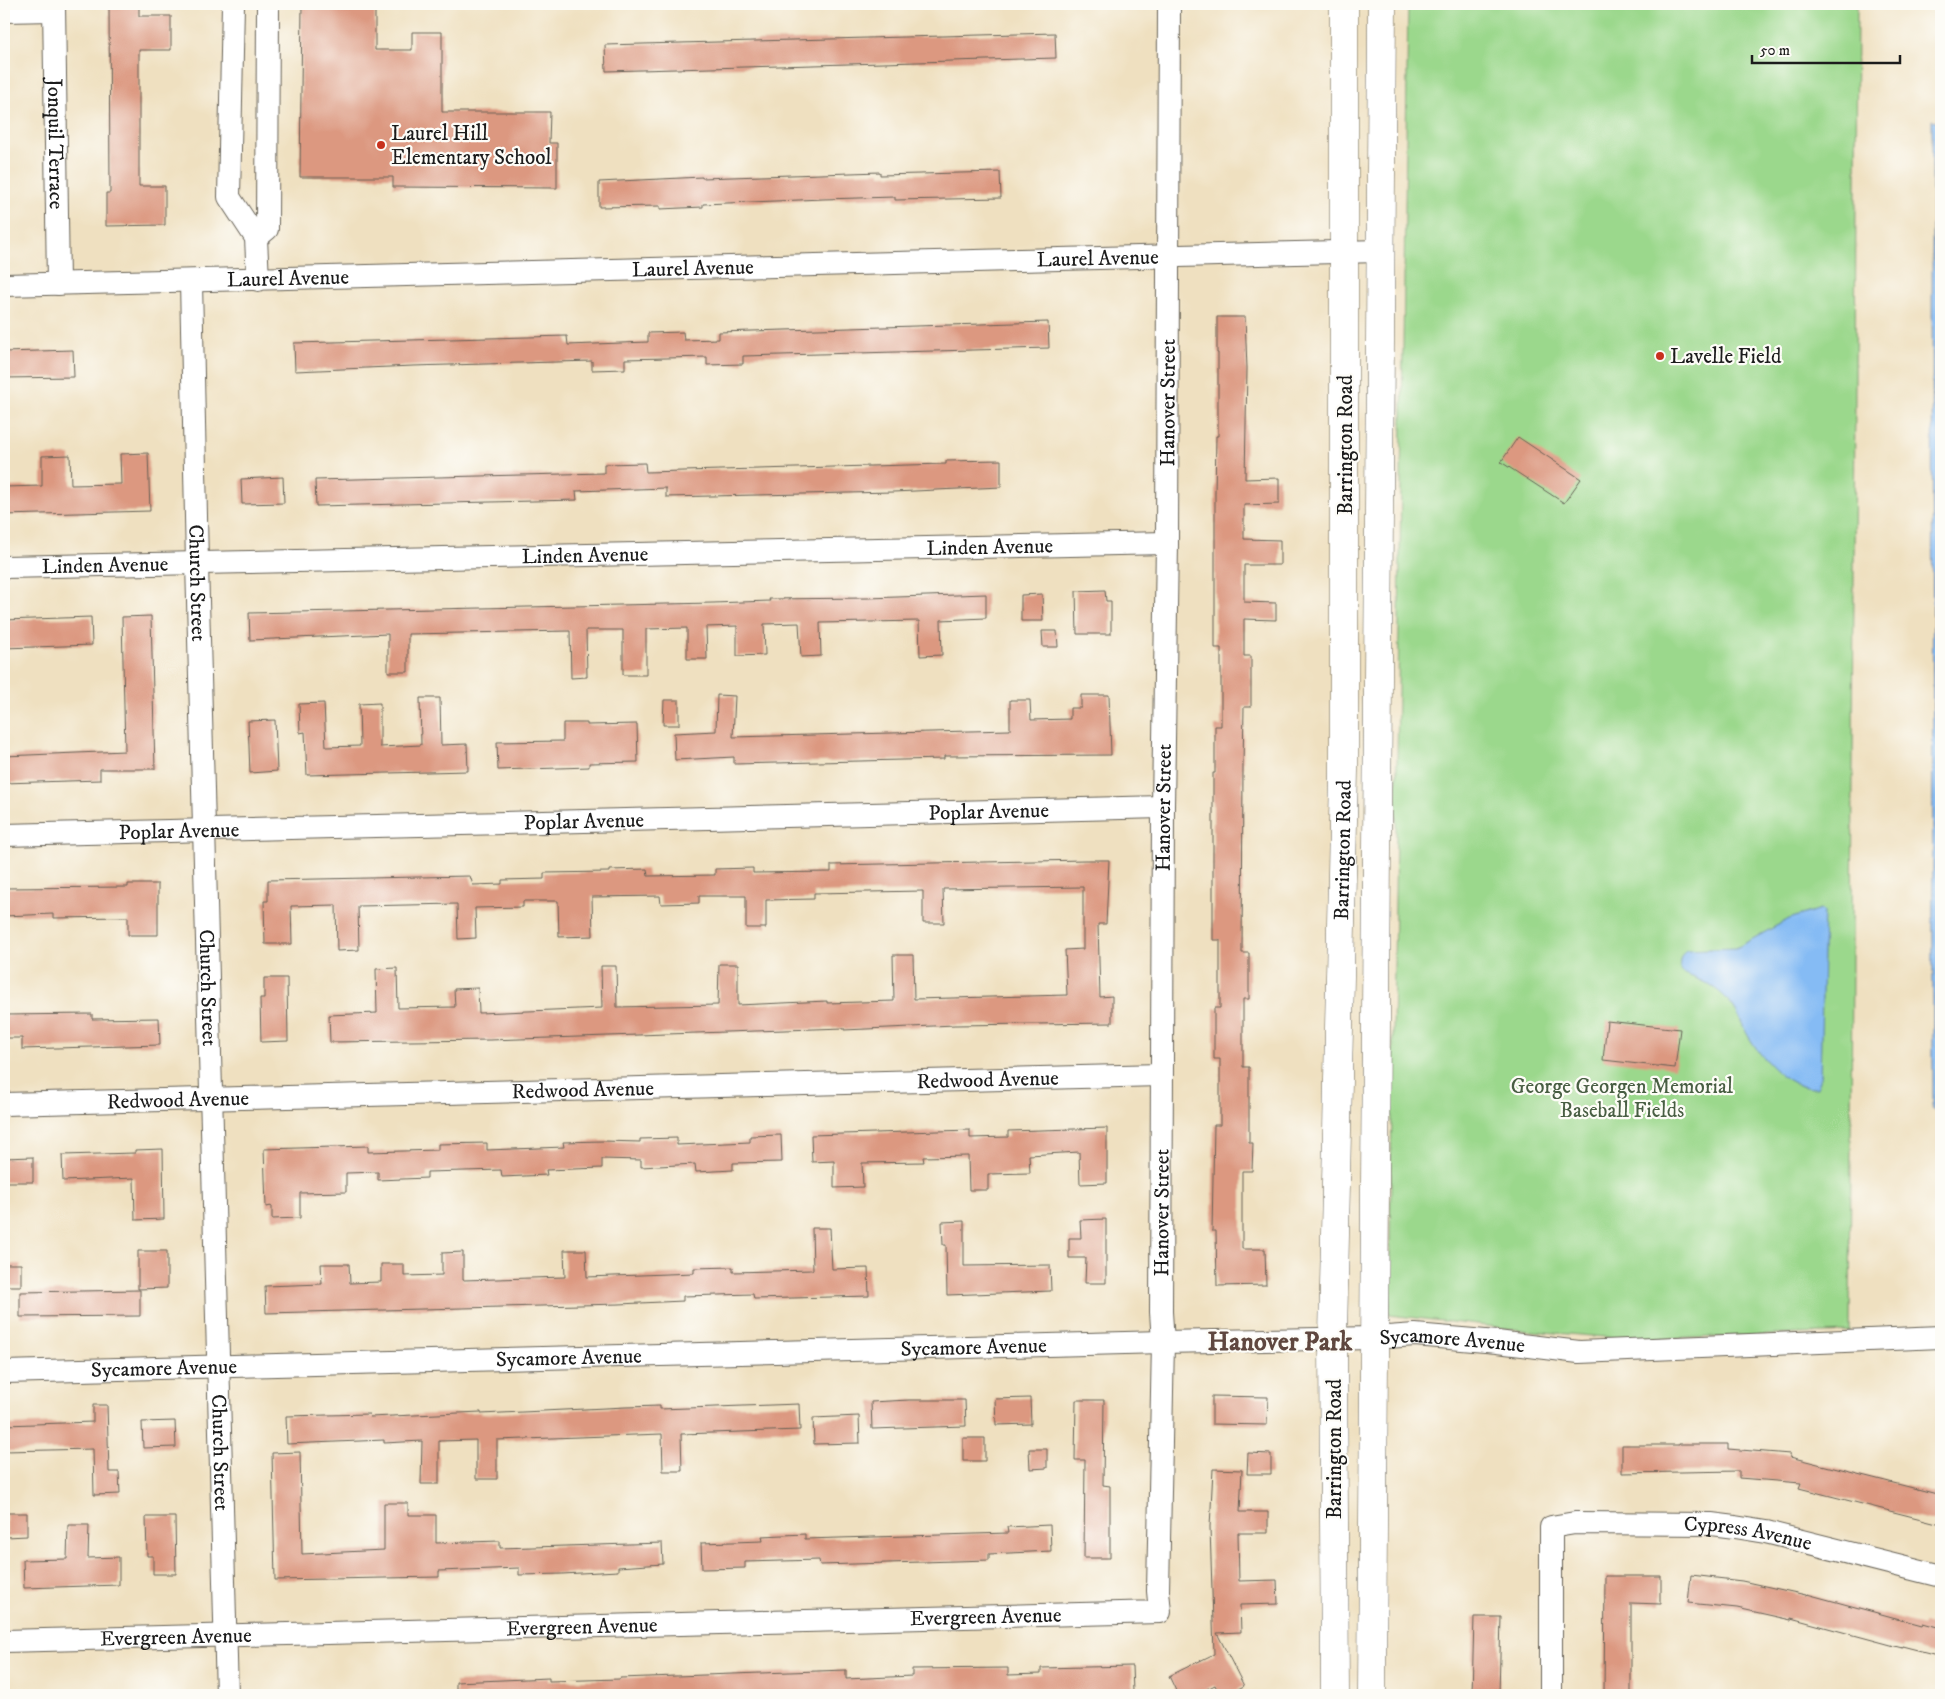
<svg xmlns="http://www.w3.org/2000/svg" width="1945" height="1699" font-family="'IM FELL DW Pica',serif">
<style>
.green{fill:#9bd88c;stroke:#5c7a54}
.water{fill:#85bbf4;stroke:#506c88}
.building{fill:#dc9880}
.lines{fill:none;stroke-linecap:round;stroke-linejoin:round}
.minor-casing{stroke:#666155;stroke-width:24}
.major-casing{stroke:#666155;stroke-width:29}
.minor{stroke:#fff;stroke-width:22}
.major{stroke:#fff;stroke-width:28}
.poi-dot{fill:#c8321e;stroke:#fdfcf7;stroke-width:2}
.labels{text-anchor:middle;stroke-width:4.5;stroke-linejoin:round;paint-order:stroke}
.poi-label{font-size:21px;fill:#1c1c1c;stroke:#fdfcf7;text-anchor:start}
.street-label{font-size:21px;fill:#1c1c1c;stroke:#fdfcf7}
.park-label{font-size:21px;fill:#485e43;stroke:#fdfcf7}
.district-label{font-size:26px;font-weight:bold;fill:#5f473f;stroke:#fdfcf7}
</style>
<rect width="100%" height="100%" fill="#fdfcf7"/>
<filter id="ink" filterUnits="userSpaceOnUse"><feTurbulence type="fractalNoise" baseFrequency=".02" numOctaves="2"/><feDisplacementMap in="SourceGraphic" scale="10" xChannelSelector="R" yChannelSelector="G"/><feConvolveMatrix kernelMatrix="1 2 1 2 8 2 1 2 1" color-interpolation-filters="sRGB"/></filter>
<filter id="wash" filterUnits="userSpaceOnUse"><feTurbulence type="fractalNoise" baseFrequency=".0096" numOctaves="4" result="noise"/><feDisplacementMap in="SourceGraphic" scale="20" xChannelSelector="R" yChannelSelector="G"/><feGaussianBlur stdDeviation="1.12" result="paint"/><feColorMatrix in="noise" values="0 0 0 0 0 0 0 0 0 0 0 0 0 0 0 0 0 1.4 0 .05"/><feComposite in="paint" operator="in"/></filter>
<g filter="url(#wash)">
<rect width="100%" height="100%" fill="#efe0c0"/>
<path class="green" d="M1408 4H1857L1850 1332 1641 1340 1531 1331 1389 1315Z"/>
<path class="water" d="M1932 120 1941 122V1110H1933Z
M1820 909 1824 912 1820 1081 1817 1088C1786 1090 1757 1054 1744 1028 1739 1016 1734 1005 1724 996 1712 984 1696 979 1681 972 1678 963 1680 956 1686 950L1736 948 1789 919Z"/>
<g id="blocks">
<path class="building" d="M109 4H139V16H171V50H139V186H165V225L106 226V193H110Z
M302 4H375V50H412V32H442V112H550L549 143H557V188L393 187V177H300Z
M1055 33 1056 58 606 71 605 45Z
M880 172V175L1000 172 1001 198 895 200V197L823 199 703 204V207L660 209V206L599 207V182L702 177V178Z
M1217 317H1245L1247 368 1245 479 1279 478V504L1244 505V539L1280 540V565H1244V602L1276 603V620L1244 619V656H1251V707H1244L1243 765 1242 953H1249V999H1243V1067H1249V1143H1253L1252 1171H1242V1249H1265L1266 1285 1217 1286 1216 1231H1212L1214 1125H1220V1059H1214V1008H1220V940H1213V773H1215V726H1221V648H1215V494L1216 436H1218V353H1217Z
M1048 322 1049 348 743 356V364L707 365V357L625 359V369L592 370V361L413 366 295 371 294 343 567 336 568 345 648 342V333L683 332 684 340 719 339V332Z
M73 350 74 377 4 378V352Z
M1518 437 1581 479 1564 503 1501 462Z
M148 453 150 511 4 515V487L42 486V456L70 455 71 485 121 484 120 454Z
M1001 460V487L893 492 666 497V488L576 491 577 500 316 506 315 480 604 473V464L645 463 646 472 946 464V461Z
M283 477 284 503 242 504 241 479Z
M1105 590 1106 601H1111V634H1077L1076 591Z
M986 594V618L941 620 942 655 920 656 919 621 820 623 821 656 801 657 799 623 764 624 765 655 737 656V626L706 627 707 659H687V628L646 629V675H623V630H586L587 677 571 678 570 631 408 634V672H388V634L250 640 249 613 713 603 770 601 769 599 868 598Z
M1042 594 1043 621H1021V595Z
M151 616 155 769H100V780L4 783V756L125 751 122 617Z
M91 617 92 645 4 648V620Z
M1042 631H1057L1058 647H1043Z
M717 695 735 696 733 737 1010 730V700H1030L1031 720 1070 719V708H1081V695H1109L1111 755 944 756V759L734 764V757L675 760 674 733 716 731Z
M420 698H440L441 745 467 744 468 771 307 775 305 732 300 733 299 704 324 703 326 747 360 746 359 704 380 703V747L421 745Z
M664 700H679V725H663Z
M275 720 277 771 250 773 248 721Z
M563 723H587V725L637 724 638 762 589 763V767L498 770 497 742 563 741Z
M1085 860H1109L1106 924H1098L1100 997 1112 996V1023L955 1025 844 1030V1028L490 1040 330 1042 329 1015 377 1013 376 969 397 968 398 1008 455 1007 454 989 478 988 479 1013 602 1008 601 966H616L617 1007 718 1005 719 964H738V1005L827 1001V1003L894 1001 893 955H913L914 999 1067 995 1065 950 1083 949V887L943 889 944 923H923V891L814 893V899L766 900V928H746V896H699V903L661 904 660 896 592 897 593 936 559 937 558 901H523V907L475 908 476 938 458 939 457 904 358 906 359 950 337 951 336 905 291 906 292 944H265L264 901H268V880L470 876 473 885 502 884V880L544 879V873L609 872V870L647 869 648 876 715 875V869L753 868V873L831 872V865Z
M128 884H158V935H128V917L53 918V914L4 916V888L128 887Z
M264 978H287L288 1041 261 1042 260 998H264Z
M92 1014V1019L159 1018 160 1045 22 1049V1038H4V1015Z
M1607 1021 1680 1029 1675 1068 1603 1060Z
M1107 1128V1183L1080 1184 1079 1152 1029 1155 1030 1173 988 1174V1190H969L968 1156 923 1157 924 1162 862 1163 863 1187 834 1188V1161L812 1162 811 1135 970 1130V1138L1008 1137V1131Z
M781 1135 782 1162 733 1163V1170L696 1172 695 1164 641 1167V1160L602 1159V1168L546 1170 547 1175 502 1177 501 1170 427 1172V1178L378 1180V1172L346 1173V1192L300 1193V1218L272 1219V1206L266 1207 264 1149 368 1146V1152L438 1150V1144L487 1143V1150L564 1147 563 1142 603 1141 640 1142V1139L677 1138V1145L750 1142V1136Z
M163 1149 164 1219 135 1220 134 1178 63 1181 62 1155 135 1153V1150Z
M33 1157V1182H4V1158Z
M1106 1219V1283H1085L1086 1258H1069V1238H1081L1080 1220Z
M964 1221V1266L1050 1265 1051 1291 947 1295 946 1245H943L942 1222Z
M812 1228H830L832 1269 868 1268 869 1296 754 1299 753 1294 683 1296V1301L619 1304 266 1313 265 1286 322 1284 321 1264H349L350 1283 381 1282V1264H404V1276L442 1275V1253L463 1252V1280L565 1277 564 1250H586L587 1277 694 1273V1268L733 1267V1272L813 1270Z
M138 1251H167V1288L138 1289Z
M4 1264H21V1286H4Z
M140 1290V1316L20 1317V1292Z
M1212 1396 1268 1397 1267 1425 1212 1424Z
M1030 1398 1031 1424 996 1425 995 1399Z
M909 1400H965L966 1426 872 1429 871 1402Z
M1076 1400H1104L1103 1485 1110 1486V1558H1084L1085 1460H1075Z
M799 1404 800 1430 681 1434 682 1471H663L662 1434 497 1440V1479H476V1440L439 1441V1484H421L422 1441 384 1443V1440L287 1444 286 1416 369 1414 370 1417 481 1412V1414L626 1407 660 1406V1409Z
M93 1405H107L109 1472H119L120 1494 94 1495 93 1449 5 1451V1425L93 1422Z
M859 1416 860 1443 814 1444 813 1418Z
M175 1421 176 1447 143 1448 142 1422Z
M963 1438H985V1461H963Z
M1679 1444H1728V1449L1790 1454V1457L1941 1495V1524L1799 1488 1801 1483 1739 1478V1471L1622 1473V1445H1679Z
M1029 1449H1047V1468L1030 1469Z
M300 1452 302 1554 384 1550V1503H408V1515H436V1543L500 1541V1548L662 1543 663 1564 618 1567V1571L562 1574 519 1575V1568L439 1571V1577L275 1580 272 1453Z
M1248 1453 1271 1454V1474H1247Z
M1213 1469 1242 1470 1240 1512H1268V1533H1238L1239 1581 1277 1580 1278 1604 1240 1605 1241 1632 1217 1633 1244 1686 1226 1695H1220L1215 1685 1195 1695H1178L1169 1676 1214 1654 1210 1527Z
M6 1513H27V1536L7 1537Z
M146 1517H175L176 1574H153V1556H147Z
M68 1525H89L88 1558 119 1557V1585L24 1588 23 1560 67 1559Z
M1050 1525 1051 1551 989 1554V1560L820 1565 819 1560 745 1562V1568L702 1569 701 1543 763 1541 762 1536 805 1534V1539L1008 1533 1007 1527Z
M1691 1575 1742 1581 1806 1595 1807 1594 1922 1625 1923 1623 1941 1628V1656L1902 1646V1648L1791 1618V1620L1737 1608 1688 1603Z
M1605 1576H1661V1604L1631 1603V1695H1604Z
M1474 1617H1501L1499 1695H1472Z
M1132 1666 1133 1692 1073 1695H456V1682L549 1678V1681L620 1679V1678L846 1670V1679L912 1676V1669L1008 1668V1675L1041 1674V1668Z"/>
</g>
</g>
<g filter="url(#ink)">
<use href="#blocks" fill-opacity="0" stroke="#666155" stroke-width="1"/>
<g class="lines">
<g class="minor-casing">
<g id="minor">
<path id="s1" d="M54 4 58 284"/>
<path d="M233 4 229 197 256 238 258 280"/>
<path d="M4 11 54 10"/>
<path d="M256 238 267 229 268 4"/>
<path id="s2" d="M191 282 197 563 227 1695"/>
<path id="s3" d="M4 285 1380 251"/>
<path id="s4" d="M4 567 1167 543"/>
<path id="s5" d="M4 835 1163 807"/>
<path id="s6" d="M4 1104 1161 1075"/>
<path id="s7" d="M4 1372 1163 1342 1374 1338 1415 1335 1497 1342 1579 1352 1941 1337"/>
<path id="s8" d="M4 1641 1160 1612 1158 1591 1163 1342 1161 1312 1163 807 1167 543 1169 4"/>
<path id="s9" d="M1551 1695V1527L1575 1523 1711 1524 1735 1527 1766 1532 1941 1576"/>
</g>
</g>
<g class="major-casing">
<g id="major">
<path id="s10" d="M1335 1695 1333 1338 1344 770V4"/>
<path d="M1372 1695 1382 4"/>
</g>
</g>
<use href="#minor" class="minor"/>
<use href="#major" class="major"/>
</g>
</g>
<g class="poi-dot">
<circle cx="381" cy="145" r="5"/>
<circle cx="1660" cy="356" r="5"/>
</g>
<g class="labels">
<g class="poi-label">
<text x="391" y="140">Laurel Hill<tspan x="391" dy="24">Elementary School</tspan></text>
<text x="1670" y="363">Lavelle Field</text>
</g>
<g class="street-label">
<text dy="7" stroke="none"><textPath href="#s1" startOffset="140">Jonquil Terrace</textPath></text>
<text dy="7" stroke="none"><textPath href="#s3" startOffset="1094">Laurel Avenue</textPath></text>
<text dy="7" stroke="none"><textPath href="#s3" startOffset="689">Laurel Avenue</textPath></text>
<text dy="7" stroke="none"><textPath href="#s3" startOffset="284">Laurel Avenue</textPath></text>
<text dy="7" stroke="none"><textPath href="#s8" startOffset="2366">Hanover Street</textPath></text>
<text transform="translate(1345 445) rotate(-90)" y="7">Barrington Road</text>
<text dy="7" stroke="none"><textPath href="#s4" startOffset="986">Linden Avenue</textPath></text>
<text dy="7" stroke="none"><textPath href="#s4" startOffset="581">Linden Avenue</textPath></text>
<text dy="7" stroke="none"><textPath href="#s4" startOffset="101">Linden Avenue</textPath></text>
<text dy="7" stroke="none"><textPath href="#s2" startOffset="301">Church Street</textPath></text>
<text dy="7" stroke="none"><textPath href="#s8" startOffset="1961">Hanover Street</textPath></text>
<text dy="7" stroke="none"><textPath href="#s5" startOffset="985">Poplar Avenue</textPath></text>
<text dy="7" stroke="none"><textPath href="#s5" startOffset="580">Poplar Avenue</textPath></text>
<text dy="7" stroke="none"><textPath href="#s5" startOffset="175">Poplar Avenue</textPath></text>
<text dy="7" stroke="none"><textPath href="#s10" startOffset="845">Barrington Road</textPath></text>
<text dy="7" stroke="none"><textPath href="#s2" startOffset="706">Church Street</textPath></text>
<text dy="7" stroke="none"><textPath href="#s6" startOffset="984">Redwood Avenue</textPath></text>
<text dy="7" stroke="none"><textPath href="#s6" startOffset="579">Redwood Avenue</textPath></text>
<text dy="7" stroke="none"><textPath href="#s6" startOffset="174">Redwood Avenue</textPath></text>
<text dy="7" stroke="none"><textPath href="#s8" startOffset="1556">Hanover Street</textPath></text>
<text dy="7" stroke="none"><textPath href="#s7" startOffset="1449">Sycamore Avenue</textPath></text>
<text dy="7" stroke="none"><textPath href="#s7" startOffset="970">Sycamore Avenue</textPath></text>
<text dy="7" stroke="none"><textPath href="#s7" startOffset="565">Sycamore Avenue</textPath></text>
<text dy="7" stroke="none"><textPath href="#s7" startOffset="160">Sycamore Avenue</textPath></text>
<text transform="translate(1334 1449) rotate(-90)" y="7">Barrington Road</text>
<text dy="7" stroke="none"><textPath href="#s2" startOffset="1171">Church Street</textPath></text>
<text dy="7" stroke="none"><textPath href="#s9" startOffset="366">Cypress Avenue</textPath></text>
<text dy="7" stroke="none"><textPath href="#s8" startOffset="982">Evergreen Avenue</textPath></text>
<text dy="7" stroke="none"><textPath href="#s8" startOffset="578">Evergreen Avenue</textPath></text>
<text dy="7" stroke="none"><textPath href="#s8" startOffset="172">Evergreen Avenue</textPath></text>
</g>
<g class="park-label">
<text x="1622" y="1093">George Georgen Memorial<tspan x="1622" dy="24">Baseball Fields</tspan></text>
</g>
<g class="district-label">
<text x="1280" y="1350">Hanover Park</text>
</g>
</g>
<rect width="1945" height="1699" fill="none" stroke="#fdfcf7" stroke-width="20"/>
<path d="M1752 55v8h148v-8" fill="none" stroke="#1c1c1c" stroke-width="2.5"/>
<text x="1760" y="55" font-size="15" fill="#1c1c1c" stroke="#fdfcf7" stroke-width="4" paint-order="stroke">50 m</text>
</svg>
